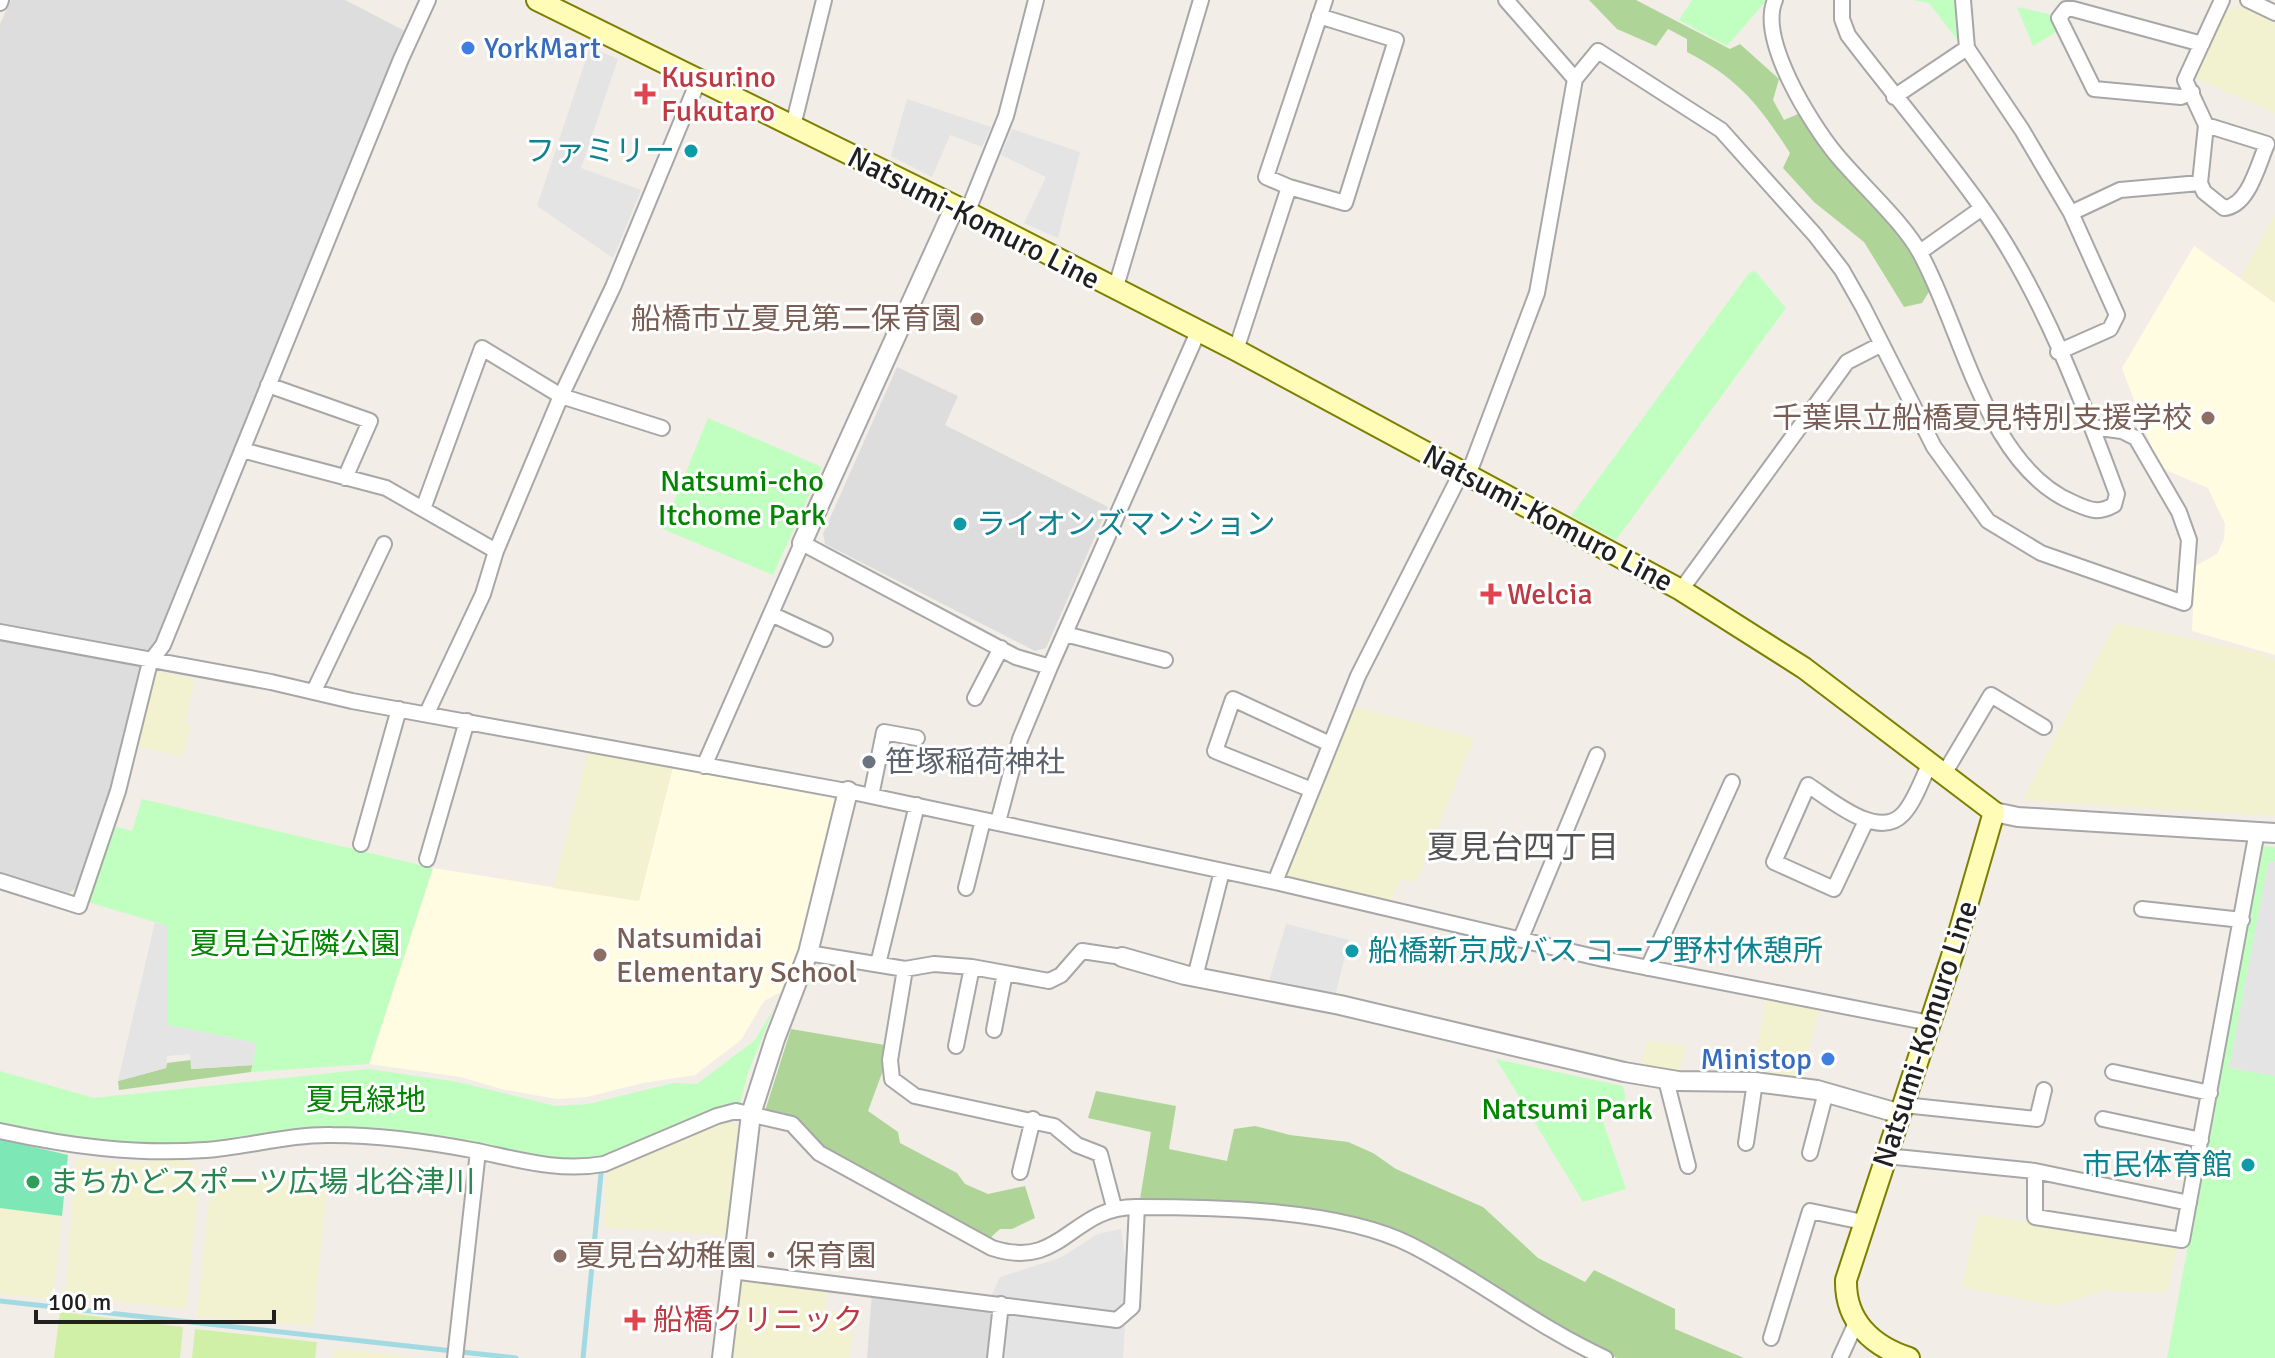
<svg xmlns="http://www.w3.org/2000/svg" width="2275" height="1358" font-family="Signika,'Noto Sans JP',sans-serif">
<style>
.residential{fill:#dedddd}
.education{fill:#fffce2}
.farmland{fill:#f2f1d0}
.grass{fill:#d1f0a7}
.forest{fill:#aed597}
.park{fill:#c0ffc0}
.pitch{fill:#7de8b5}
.parking{fill:#e4e4e4}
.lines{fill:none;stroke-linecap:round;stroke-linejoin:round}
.stream{stroke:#a2dae3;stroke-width:5}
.minor-casing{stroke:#a7a7a7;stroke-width:18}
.tertiary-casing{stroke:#a7a7a7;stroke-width:22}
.secondary-casing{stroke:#7c7f00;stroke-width:24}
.minor{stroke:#fff;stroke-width:14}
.tertiary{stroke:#fff;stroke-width:18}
.secondary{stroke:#fffcb7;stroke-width:20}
.shop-dot{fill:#3f7fe0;stroke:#fff;stroke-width:3}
.health-dot{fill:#e0444e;stroke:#fff;stroke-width:3}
.culture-dot{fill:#0f9aa8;stroke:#fff;stroke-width:3}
.education-dot{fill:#8d6e63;stroke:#fff;stroke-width:3}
.worship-dot{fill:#6b7280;stroke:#fff;stroke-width:3}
.leisure-dot{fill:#2e9e5b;stroke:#fff;stroke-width:3}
.labels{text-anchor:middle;stroke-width:6;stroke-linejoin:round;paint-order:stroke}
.shop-label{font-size:30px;fill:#366cbe;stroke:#fff;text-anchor:start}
.health-label{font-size:30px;fill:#be3a42;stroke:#fff;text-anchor:start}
.culture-label{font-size:30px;fill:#0d838f;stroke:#fff;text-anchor:end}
.street-label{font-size:30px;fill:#202020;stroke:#fff}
.education-label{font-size:30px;fill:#785e54;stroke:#fff;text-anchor:end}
.park-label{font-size:30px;fill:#028601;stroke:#fff}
.worship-label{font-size:30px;fill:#5b616d;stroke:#fff;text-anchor:start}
.leisure-label{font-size:30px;fill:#27864d;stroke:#fff;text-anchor:start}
.neighbourhood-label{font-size:32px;fill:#535353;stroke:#fff}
</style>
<rect width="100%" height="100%" fill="#f2ede6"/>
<path class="residential" d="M11 0H345L405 31 174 604 124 736 111 793 76 888 68 894 0 876V24Z
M897 367 958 396 945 425 1108 507 1046 648 1035 651 825 544 823 534Z
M872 1293 993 1305 988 1358H867Z"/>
<path class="education" d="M2194 246 2275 303V655L2192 631 2195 566 2217 554 2224 539 2225 524 2208 488 2159 467 2122 368Z
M673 766 835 799 808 920 783 991 764 1001 741 1040 695 1075 643 1083 587 1097 557 1099 501 1089 461 1077 369 1064 433 868 639 901Z"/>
<path class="farmland" d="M2246 7 2275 20V113L2190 76 2223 10Z
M2275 214V303L2241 277Z
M2116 623 2260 653 2275 660V816L2022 800Z
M157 671 195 679 185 724 191 726 182 757 137 746Z
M1352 706 1474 738 1416 882 1400 879 1391 902 1283 875Z
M588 752 673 766 639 901 553 888Z
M1767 997 1819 1008 1802 1076 1752 1074Z
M1647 1041 1686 1046 1679 1071 1641 1064Z
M726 1122 738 1125 726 1235 604 1227 607 1168Z
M76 1159 121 1163 178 1160 191 1163 200 1173 186 1309 65 1296Z
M212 1171 327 1186 313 1326 197 1316Z
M0 1208 62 1216 53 1299 0 1294Z
M1978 1214 2177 1248 2166 1293 2102 1291 2056 1306 1962 1287Z
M740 1281 827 1291 825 1311 854 1314 849 1358H732Z
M335 1348 418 1358H333Z"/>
<path class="grass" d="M60 1312 183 1327 180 1358H54Z
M195 1329 317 1342 315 1358H192Z"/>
<path class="forest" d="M1589 0H1636L1730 49 1740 44 1779 79 1773 100 1784 120 1803 112 1913 248 1930 290 1922 303 1904 307 1864 242 1814 202 1783 168 1790 153C1759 105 1739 79 1687 52V39L1668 29 1656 46 1617 29Z
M791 1029 885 1045 882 1073 868 1111 898 1132 900 1143 957 1173 965 1184 988 1194 1025 1186 1035 1218 1012 1229H1000L989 1239 823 1150 765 1111Z
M191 1060V1069L253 1065 251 1072 119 1090 118 1081 166 1068 167 1063Z
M1096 1091 1176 1106 1169 1149 1227 1161 1234 1129 1255 1126 1290 1135 1348 1142 1373 1153 1396 1169 1483 1207 1538 1258 1585 1282 1594 1270 1675 1309V1329L1744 1358H1617L1574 1338 1413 1241 1216 1203 1140 1199 1151 1132 1088 1118Z"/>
<path class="park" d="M1692 0H1767L1727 46 1679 20Z
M1913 0H1954L1959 42 1929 3Z
M2017 7 2049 14 2058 31 2033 46Z
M1755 271 1786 308 1616 540 1571 516 1749 273Z
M708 418 822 467 773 575 663 529Z
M142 799 433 868 369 1064 251 1072 256 1043 168 1025V926L88 902 113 826 132 831Z
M2263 846 2275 847V1358H2167Z
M774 1008 748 1073 739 1107 602 1158 566 1162 405 1134 141 1148 0 1127V1071L94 1098 369 1069 458 1082 556 1106 588 1104 673 1083 697 1084 755 1040Z
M1496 1059 1623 1086 1626 1099 1600 1112 1626 1189 1583 1202Z"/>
<path class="pitch" d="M0 1139 68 1155 62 1216 0 1208Z"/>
<path class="parking" d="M590 47 618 59 581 168 641 190 613 258 537 206Z
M907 99 991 127 982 147 950 135 932 177 891 156Z
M1012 129 1080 152 1058 238 1024 223 1046 177 1001 155Z
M2275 861V1076L2229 1068 2268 863Z
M155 922 168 926V1025L256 1043 253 1065 191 1069 190 1054 167 1056 166 1068 118 1081Z
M1286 924 1349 940 1335 996 1269 981Z
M1121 1229 1129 1286 1128 1304 1118 1315 990 1299 1000 1277 1060 1258 1098 1234Z
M1003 1312 1125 1326 1123 1358H999Z"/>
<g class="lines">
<path class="stream" d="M0 1301 516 1358
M583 1358 601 1174"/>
<g class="minor-casing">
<path id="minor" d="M1506 0 1575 79
M1775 0C1758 39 1810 122 1835 153 1860 184 1904 222 1921 255 1963 332 1987 467 2074 503 2090 510 2098 514 2114 505L2117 494C2082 399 2041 291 1982 208 1940 149 1892 93 1848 35L1842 19V0
M2248 0 2275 13
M0 3 1 0
M1967 48 2022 130 2071 213 2117 315 2110 329 2058 352
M2192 92 2181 97 2094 89 2059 18 2066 9H2073L2202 44
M1894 97 1967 48 1963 0
M2206 125 2267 144C2258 164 2249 206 2224 208L2204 192 2200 183 2206 125 2185 80 2222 0
M793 126 824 0
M1289 187 1345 203 1396 40 1319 16
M967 213 1006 116 1036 0
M2071 213 2120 190 2200 183
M1920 252 1982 208
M1115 290 1201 0
M1236 350 1289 187 1266 177 1325 0
M268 385 370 421 345 478
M242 450 386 488 496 551
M423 509 482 348 561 396 662 428
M1681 590 1847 362 1882 344
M771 614 825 639
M0 632 271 682 352 701 857 793 1275 882 1603 959 1930 1023
M1065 634 1165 660
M314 691 384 544
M975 698 1001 648
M427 713 483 594 496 551 561 396 613 287 699 79
M704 766 802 543 1016 657 1050 667 1198 332
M1944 774 1991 695 2044 727
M1312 790 1215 751 1233 699 1330 744
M871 796 884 732 917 738
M1866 821 1834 889 1774 862 1808 785C1830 799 1878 841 1903 814 1915 801 1922 779 1930 763
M998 822 1020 739 1050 667
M361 844 399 709
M427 859 467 721
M0 881 79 906 118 791 150 662 163 645 401 59 428 0
M1275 882 1358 676 1457 481 1472 465 1537 293 1575 79 1598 51 1721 130 1815 235 1842 270 1863 307 1934 447 1988 521 2041 553 2184 603 2189 540 2179 512 2136 438 2122 431 2092 427
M966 888 983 820
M2142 909 2242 920
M1521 938 1597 755
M808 953 905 969 934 964 972 967 1049 981 1061 975 1082 951 1122 957
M878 964 917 805
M1648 968 1732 782
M905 969 890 1060 892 1079 915 1096 1054 1126 1077 1145 1100 1154 1114 1207
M1195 977 1222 871
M994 1030 1005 973
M956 1046 972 967
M2113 1072 2210 1093
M1666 1080 1688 1166
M1904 1105 2037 1119 2044 1090
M2103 1119 2201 1140
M0 1131C69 1146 134 1155 205 1150 247 1147 290 1134 332 1135 381 1135 430 1142 477 1151 520 1160 560 1172 604 1164L717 1116 736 1111 792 1124 819 1153 992 1248C1063 1271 1070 1207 1136 1207 1216 1207 1340 1209 1411 1245 1478 1279 1537 1327 1605 1358
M1746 1143 1755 1082
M1810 1153 1826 1092
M1886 1156 2035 1171 2189 1203
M2035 1171V1217L2182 1240 2257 831
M1020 1172 1033 1119
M732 1271 1117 1320 1132 1307 1137 1207
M1771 1338 1810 1211 1863 1222
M455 1358 478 1151
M995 1358 1001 1304
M1840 1358 1856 1323"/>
</g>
<g class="tertiary-casing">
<path id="tertiary" d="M802 543 955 206
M1994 812 2018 817 2275 833
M1122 957 1185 975 1340 1005 1624 1072 1678 1081 1755 1082 1817 1090 1901 1114
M722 1358 751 1114 775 1039 808 953 848 791"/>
</g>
<g class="secondary-casing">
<path id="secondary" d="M537 0 955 206 1236 350 1681 590 1804 668 1994 812 1954 950 1846 1280C1845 1321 1872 1346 1909 1358"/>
</g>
<use href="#minor" class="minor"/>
<use href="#tertiary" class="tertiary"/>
<use href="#secondary" class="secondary"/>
</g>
<g class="shop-dot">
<circle cx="468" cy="48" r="8"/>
<circle cx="1828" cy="1059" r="8"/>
</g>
<g class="health-dot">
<path d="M641 82h8v8h8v8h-8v8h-8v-8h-8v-8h8z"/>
<path d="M1487 582h8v8h8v8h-8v8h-8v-8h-8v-8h8z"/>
<path d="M631 1308h8v8h8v8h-8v8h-8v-8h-8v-8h8z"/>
</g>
<g class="culture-dot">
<circle cx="691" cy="151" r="8"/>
<circle cx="960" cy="524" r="8"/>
<circle cx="1352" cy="951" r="8"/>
<circle cx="2248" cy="1165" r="8"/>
</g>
<g class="education-dot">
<circle cx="977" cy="319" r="8"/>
<circle cx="2208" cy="418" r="8"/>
<circle cx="600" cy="955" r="8"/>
<circle cx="560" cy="1256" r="8"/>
</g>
<circle class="worship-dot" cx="869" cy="762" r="8"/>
<circle class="leisure-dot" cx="33" cy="1182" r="8"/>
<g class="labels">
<g class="shop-label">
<text x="484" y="58">YorkMart</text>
<text x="1812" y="1069" text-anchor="end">Ministop</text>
</g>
<g class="health-label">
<text x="661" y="87">Kusurino<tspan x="661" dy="34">Fukutaro</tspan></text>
<text x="1507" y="604">Welcia</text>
<text x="653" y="1330">船橋クリニック</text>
</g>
<g class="culture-label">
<text x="675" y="161">ファミリー</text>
<text x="976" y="534" text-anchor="start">ライオンズマンション</text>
<text x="1368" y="961" text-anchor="start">船橋新京成バス コープ野村休憩所</text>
<text x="2232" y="1175">市民体育館</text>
</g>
<g class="street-label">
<text transform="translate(974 218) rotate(27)" y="10">Natsumi-Komuro Line</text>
<text transform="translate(1548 518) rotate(28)" y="10">Natsumi-Komuro Line</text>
<text transform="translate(1925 1034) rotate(-72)" y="10">Natsumi-Komuro Line</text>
</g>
<g class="education-label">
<text x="961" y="329">船橋市立夏見第二保育園</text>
<text x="2192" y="428">千葉県立船橋夏見特別支援学校</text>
<text x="616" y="948" text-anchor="start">Natsumidai<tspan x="616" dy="34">Elementary School</tspan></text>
<text x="576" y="1266" text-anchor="start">夏見台幼稚園・保育園</text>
</g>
<g class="park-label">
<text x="742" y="491">Natsumi-cho<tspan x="742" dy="34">Itchome Park</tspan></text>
<text x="295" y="954">夏見台近隣公園</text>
<text x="366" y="1110">夏見緑地</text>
<text x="1567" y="1119">Natsumi Park</text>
</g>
<g class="worship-label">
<text x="885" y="772">笹塚稲荷神社</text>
</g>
<g class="leisure-label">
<text x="49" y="1192">まちかどスポーツ広場 北谷津川</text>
</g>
<g class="neighbourhood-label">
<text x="1523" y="858">夏見台四丁目</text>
</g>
</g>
<path d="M36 1310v12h238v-12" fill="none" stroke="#202020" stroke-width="4"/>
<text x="48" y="1310" font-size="24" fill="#202020" stroke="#ffffff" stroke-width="6" paint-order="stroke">100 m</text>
</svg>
